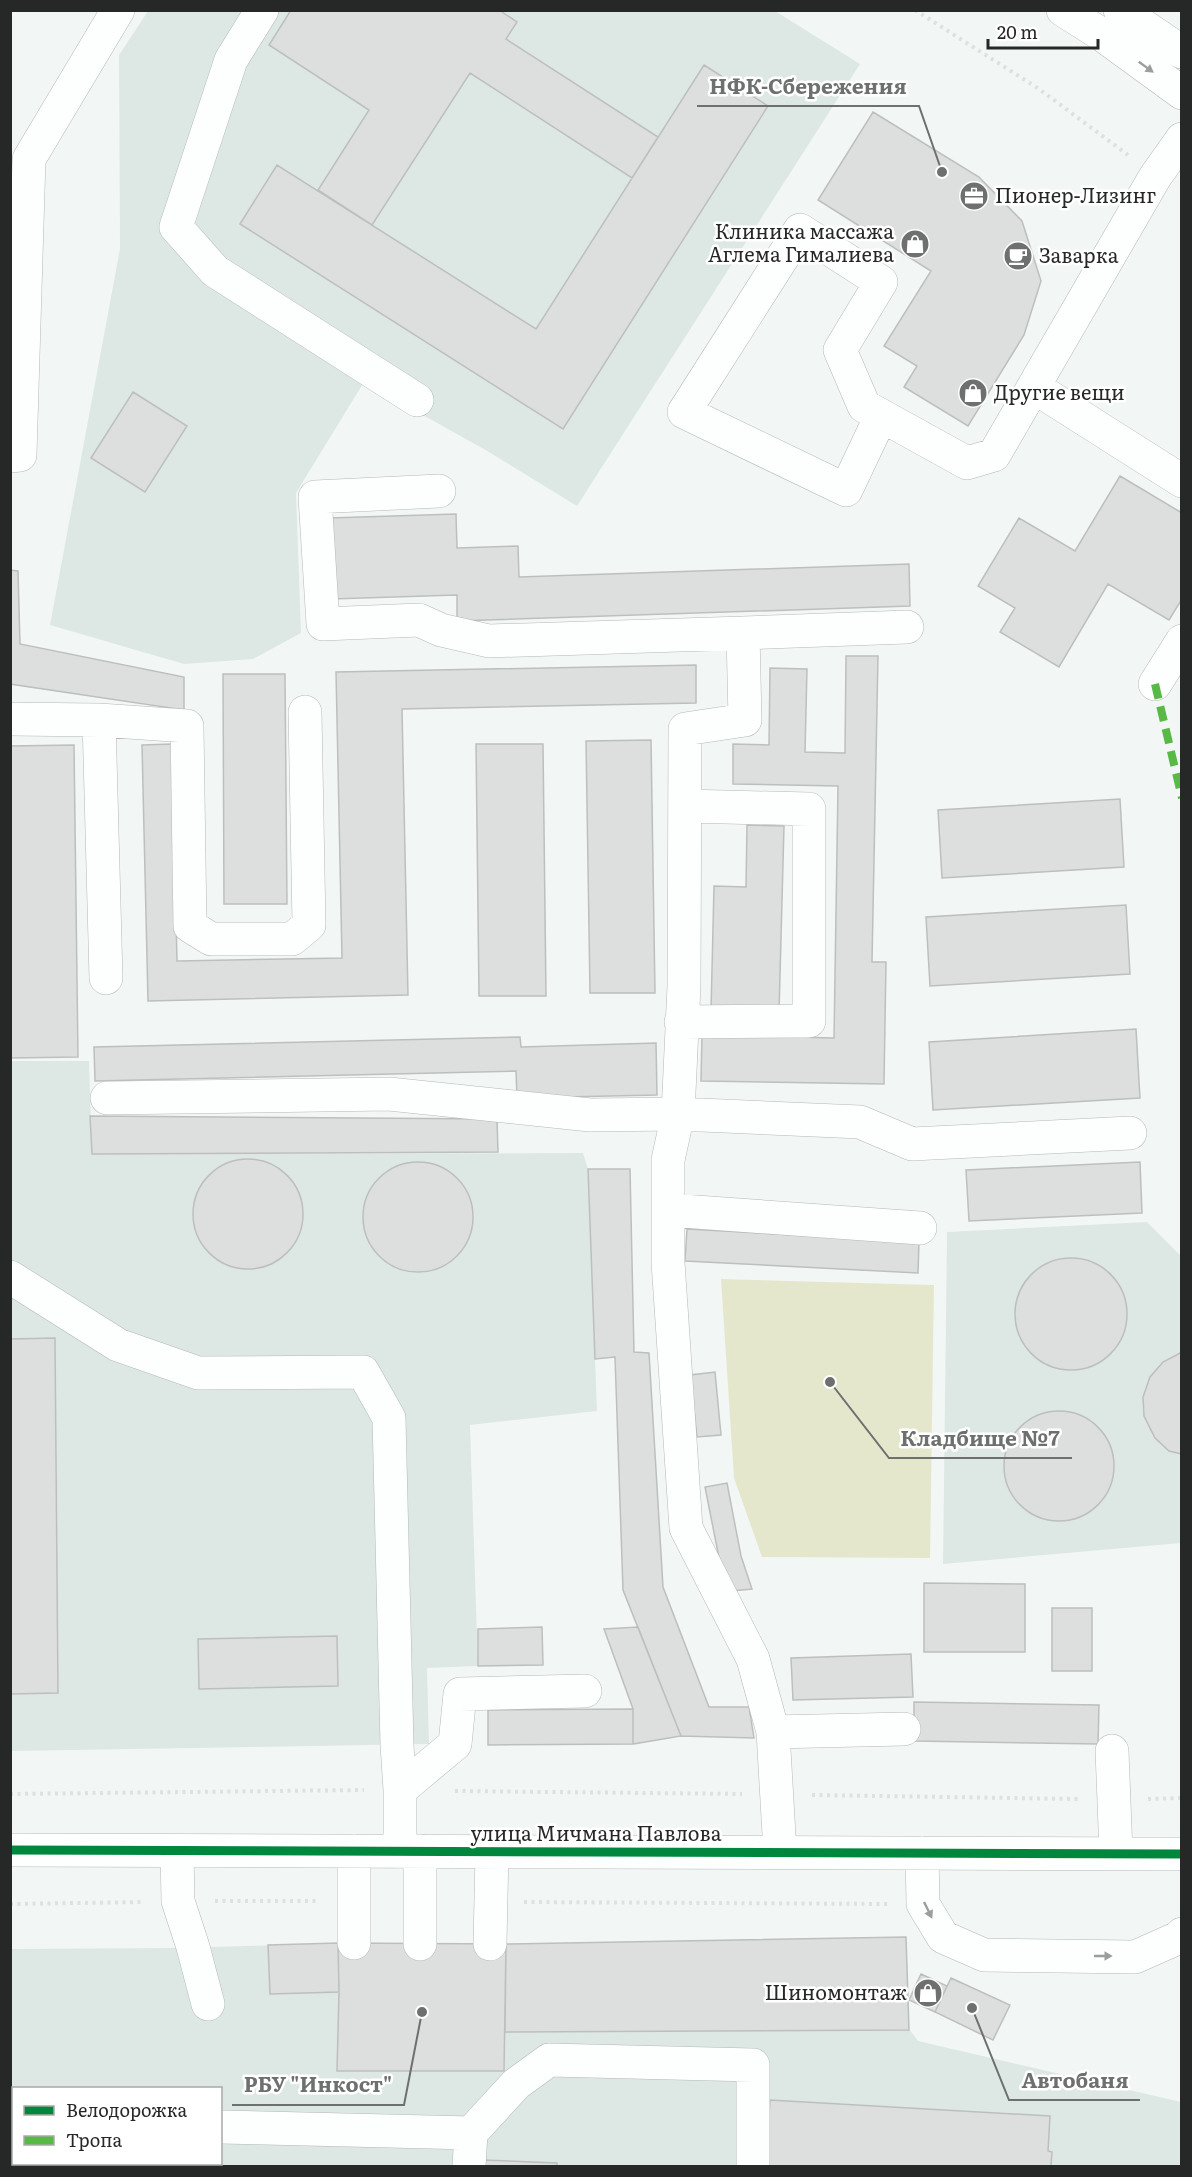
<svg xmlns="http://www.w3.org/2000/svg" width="1192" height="2177" font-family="Literata,serif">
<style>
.built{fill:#dde8e5;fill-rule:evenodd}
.green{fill:#e5e7cd}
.building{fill:#dcdfdd;stroke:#bdbfbe;stroke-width:1.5}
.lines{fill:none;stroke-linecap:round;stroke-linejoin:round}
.minor-casing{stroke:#b5b8b7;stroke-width:34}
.major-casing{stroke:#b5b8b7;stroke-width:34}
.path{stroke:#dfe0e0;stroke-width:4;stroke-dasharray:3 4.5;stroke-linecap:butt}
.minor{stroke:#fdfefe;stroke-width:33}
.major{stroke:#fdfefe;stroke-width:33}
.quiet{stroke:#58b947;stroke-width:8;stroke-dasharray:15 8;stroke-linecap:butt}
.cycleway-casing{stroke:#fff;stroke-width:13}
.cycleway{stroke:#00873e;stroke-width:9}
.oneway{fill:#9c9e9d}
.labels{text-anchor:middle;stroke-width:5;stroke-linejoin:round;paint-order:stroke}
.poi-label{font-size:20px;fill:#262827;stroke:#fff;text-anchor:start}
.street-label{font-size:20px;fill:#262827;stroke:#fff}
.leader{fill:none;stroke:#6d706f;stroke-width:2}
.callout-dot{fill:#6d706f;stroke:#fff;stroke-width:2}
.callout-label{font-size:21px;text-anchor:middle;font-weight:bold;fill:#6d706f;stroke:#fff;stroke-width:5;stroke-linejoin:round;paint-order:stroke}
</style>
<rect width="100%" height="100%" fill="#f2f7f5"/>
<path class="built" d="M148 11H775L860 64 577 506 489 452 364 382 296 493 301 633 253 659 184 664 50 625 120 249 119 55Z
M10 1061H89L92 1154 583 1153 588 1169 597 1411 470 1425 478 1666 427 1668 429 1744 11 1751Z
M1147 1222 1181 1256V1543L943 1564 947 1232Z
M906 1937 909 2029 918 2041 1181 2102V2166H11L10 1949 172 1948 354 1943 506 1944ZM14 2088H220V2164H14Z"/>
<path class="green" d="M721 1279 934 1285 930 1558 762 1557 734 1478Z"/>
<path class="building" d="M291 10H499L517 22 506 39 658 137 632 178 470 73 372 225 318 190 369 110 269 45Z
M704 65 768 106 563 429 240 224 277 165 536 329Z
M873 112 979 177 1022 221 1041 281 1024 335 968 426 904 387 917 366 884 346 931 271 818 200Z
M133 392 187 426 145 492 91 458Z
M1120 476 1182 513V599L1169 620 1108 584 1059 667 1000 632 1015 608 978 586 1019 518 1075 551Z
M456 514 457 548 518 546 519 577 909 564 910 606 457 621V595L332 599 329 518Z
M10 570 18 571 20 644 184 677V710L10 684Z
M846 656H878L872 962H886L884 1084 701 1081 702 1035 834 1038 838 786 733 784V744L769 745 770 668 807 669 805 752 845 753Z
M696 665V703L402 709 408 995 148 1001 142 745 172 744 177 961 342 958 336 672Z
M223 674H285L287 904H224Z
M651 740 655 993H590L586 741Z
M476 744H543L546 996H479Z
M74 745 78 1057 10 1058V746Z
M1120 799 1124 867 942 878 938 810Z
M747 825 784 826 779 1013 711 1011 714 886 746 887Z
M1126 905 1130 974 930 986 926 917Z
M1136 1029 1140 1098 933 1110 929 1042Z
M520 1037 521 1047 656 1043 657 1095 517 1098 516 1071 95 1081 94 1047Z
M90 1116 497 1119 498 1152 92 1154Z
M193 1214a55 55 0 1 1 110 0a55 55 0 1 1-110 0Z
M1140 1162 1142 1213 969 1221 966 1170Z
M363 1217a55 55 0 1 1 110 0a55 55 0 1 1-110 0Z
M588 1169H630L634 1352 649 1353 663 1587 709 1707H749L754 1738 681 1736 623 1590 615 1357 595 1359Z
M687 1229 919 1242 918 1273 685 1261Z
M1015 1314a56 56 0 1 1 112 0a56 56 0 1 1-112 0Z
M55 1338 58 1693 10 1694V1339Z
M1182 1352V1454L1169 1451 1155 1438 1144 1416 1143 1397 1150 1377 1163 1362Z
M715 1372 721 1435 697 1437 690 1375Z
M1004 1466a55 55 0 1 1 110 0a55 55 0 1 1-110 0Z
M727 1483 741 1556 752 1589 731 1591 721 1568 705 1487Z
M924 1583 1025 1584V1652H924Z
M1052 1608H1092V1671H1052Z
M542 1627 543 1665 478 1666V1629Z
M638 1627 681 1736 633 1744V1709L604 1629Z
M337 1636 338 1686 199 1689 198 1639Z
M911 1654 913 1697 793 1700 791 1658Z
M914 1702 1099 1705 1098 1744 914 1741Z
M633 1709V1744L488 1745V1710Z
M906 1937 909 2030 505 2032 506 1944Z
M338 1943 506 1944 504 2071H337L339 1992Z
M338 1943 339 1992 270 1994 268 1945Z
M921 1974 947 1986 935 2012 909 2000Z
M951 1978 1010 2005 993 2040 935 2012Z
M770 2100 1050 2116 1048 2151 1052 2152 1051 2166H766Z
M482 2160 557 2163V2166H482Z
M33 2164H199V2166H32Z"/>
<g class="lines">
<g class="minor-casing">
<path id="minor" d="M262 10 231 60 176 227 215 271 417 400
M1034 387 1182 481
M881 416 846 490 684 412 800 230 881 282 840 350 864 406 967 463 994 455 1155 177 1182 139
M10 456 20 455 29 159 118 10
M439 491 315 497 323 624 419 620 441 630 489 641 743 633 745 720 685 729 684 986 678 1114 668 1160V1262L686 1528 753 1659 773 1732 780 1852
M743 633 907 627
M1155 684 1182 641
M10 719 99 720 187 726 190 926 211 939H292L309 925 305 712
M99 720 106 978
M681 1022 809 1021V809L685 806
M107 1098 389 1094 590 1115 678 1114 860 1122 912 1144 1130 1133
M668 1210 920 1228
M10 1277 118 1345 198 1373 363 1372 389 1418 397 1745 400 1790V1852
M773 1732 904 1729
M1112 1751 1116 1853
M400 1790 455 1744 460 1694 585 1691
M10 1850 1182 1854
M177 1851 178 1901 193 1947 208 2004
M354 1851V1943
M922 1853 923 1904 943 1937 984 1955 1135 1957 1178 1938 1182 1934
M420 1944V1851
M490 1944 492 1852
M10 2125 14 2123
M220 2127 471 2133 469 2166
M471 2133 516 2084 549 2060 753 2065V2166"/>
</g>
<g class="major-casing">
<path id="major" d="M1063 10 1101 34 1182 93
M1120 10 1182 52"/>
</g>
<path class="path" d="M915 10 1039 89 1128 155
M455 1791 742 1794
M10 1794 364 1790
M812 1795 1078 1799
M1148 1799 1182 1798
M215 1901H319
M524 1902 889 1904
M10 1904 145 1902"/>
<use href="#minor" class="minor"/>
<use href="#major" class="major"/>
<path class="quiet" d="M1155 684 1182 798"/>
<g class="cycleway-casing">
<path id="cycleway" d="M10 1850 1182 1854"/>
</g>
<use href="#cycleway" class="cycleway"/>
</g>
<defs><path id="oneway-solid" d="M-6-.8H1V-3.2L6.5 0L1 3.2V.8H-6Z" transform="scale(1.5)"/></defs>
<g class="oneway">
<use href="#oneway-solid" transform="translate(1146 67) rotate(36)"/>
<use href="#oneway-solid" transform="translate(928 1910) rotate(64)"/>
<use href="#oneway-solid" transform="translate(1103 1956)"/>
</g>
<defs>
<g id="office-disc" transform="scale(1.5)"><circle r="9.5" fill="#6d706f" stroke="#fff"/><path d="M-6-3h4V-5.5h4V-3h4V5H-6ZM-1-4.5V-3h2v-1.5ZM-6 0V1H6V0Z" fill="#fff"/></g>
<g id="shop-disc" transform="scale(1.5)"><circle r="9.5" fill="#6d706f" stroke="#fff"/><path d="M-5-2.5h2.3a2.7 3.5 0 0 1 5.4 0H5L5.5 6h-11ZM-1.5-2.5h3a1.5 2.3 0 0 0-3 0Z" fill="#fff"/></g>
<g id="cafe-disc" transform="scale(1.5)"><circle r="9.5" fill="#6d706f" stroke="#fff"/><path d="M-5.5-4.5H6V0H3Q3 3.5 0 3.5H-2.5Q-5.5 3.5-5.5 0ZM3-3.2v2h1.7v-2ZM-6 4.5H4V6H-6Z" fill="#fff"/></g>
</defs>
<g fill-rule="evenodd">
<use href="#office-disc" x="974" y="196"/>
<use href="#shop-disc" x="915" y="244"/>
<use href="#cafe-disc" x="1018" y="256"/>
<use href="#shop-disc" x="973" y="393"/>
<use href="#shop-disc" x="928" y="1993"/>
</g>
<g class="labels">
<g class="poi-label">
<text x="995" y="203">Пионер-Лизинг</text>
<text x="894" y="239" text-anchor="end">Клиника массажа<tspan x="894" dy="23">Аглема Гималиева</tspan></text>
<text x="1039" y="263">Заварка</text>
<text x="994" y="400">Другие вещи</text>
<text x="907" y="2000" text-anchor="end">Шиномонтаж</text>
</g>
<g class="street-label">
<text x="596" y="1841">улица Мичмана Павлова</text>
</g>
</g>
<path class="leader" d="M942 172L919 106H697M830 1382L889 1458H1072M972 2008L1009 2100H1140M422 2012L404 2105H232"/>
<g class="callout-dot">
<circle cx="942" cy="172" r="6"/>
<circle cx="830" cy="1382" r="6"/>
<circle cx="972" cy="2008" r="6"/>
<circle cx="422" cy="2012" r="6"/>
</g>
<g class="callout-label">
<text x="808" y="94">НФК-Сбережения</text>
<text x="980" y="1446">Кладбище №7</text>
<text x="1075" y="2088">Автобаня</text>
<text x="318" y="2092">РБУ "Инкост"</text>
</g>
<rect width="1192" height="2177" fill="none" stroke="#262827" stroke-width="24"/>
<rect x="12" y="2087" width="210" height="78" fill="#ffffff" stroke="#a8a9a9" stroke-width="1.5"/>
<rect x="24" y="2106" width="30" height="9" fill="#00873e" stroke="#a8a9a9" stroke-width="1.5"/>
<text x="66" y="2117" font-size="18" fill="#262827">Велодорожка</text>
<rect x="24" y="2136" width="30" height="9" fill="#58b947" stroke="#a8a9a9" stroke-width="1.5"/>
<text x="66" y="2147" font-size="18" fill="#262827">Тропа</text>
<path d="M988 39v9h110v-9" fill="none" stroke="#262827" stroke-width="3"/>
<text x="997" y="39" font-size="18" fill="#262827" stroke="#ffffff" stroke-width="4.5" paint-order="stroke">20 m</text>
</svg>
